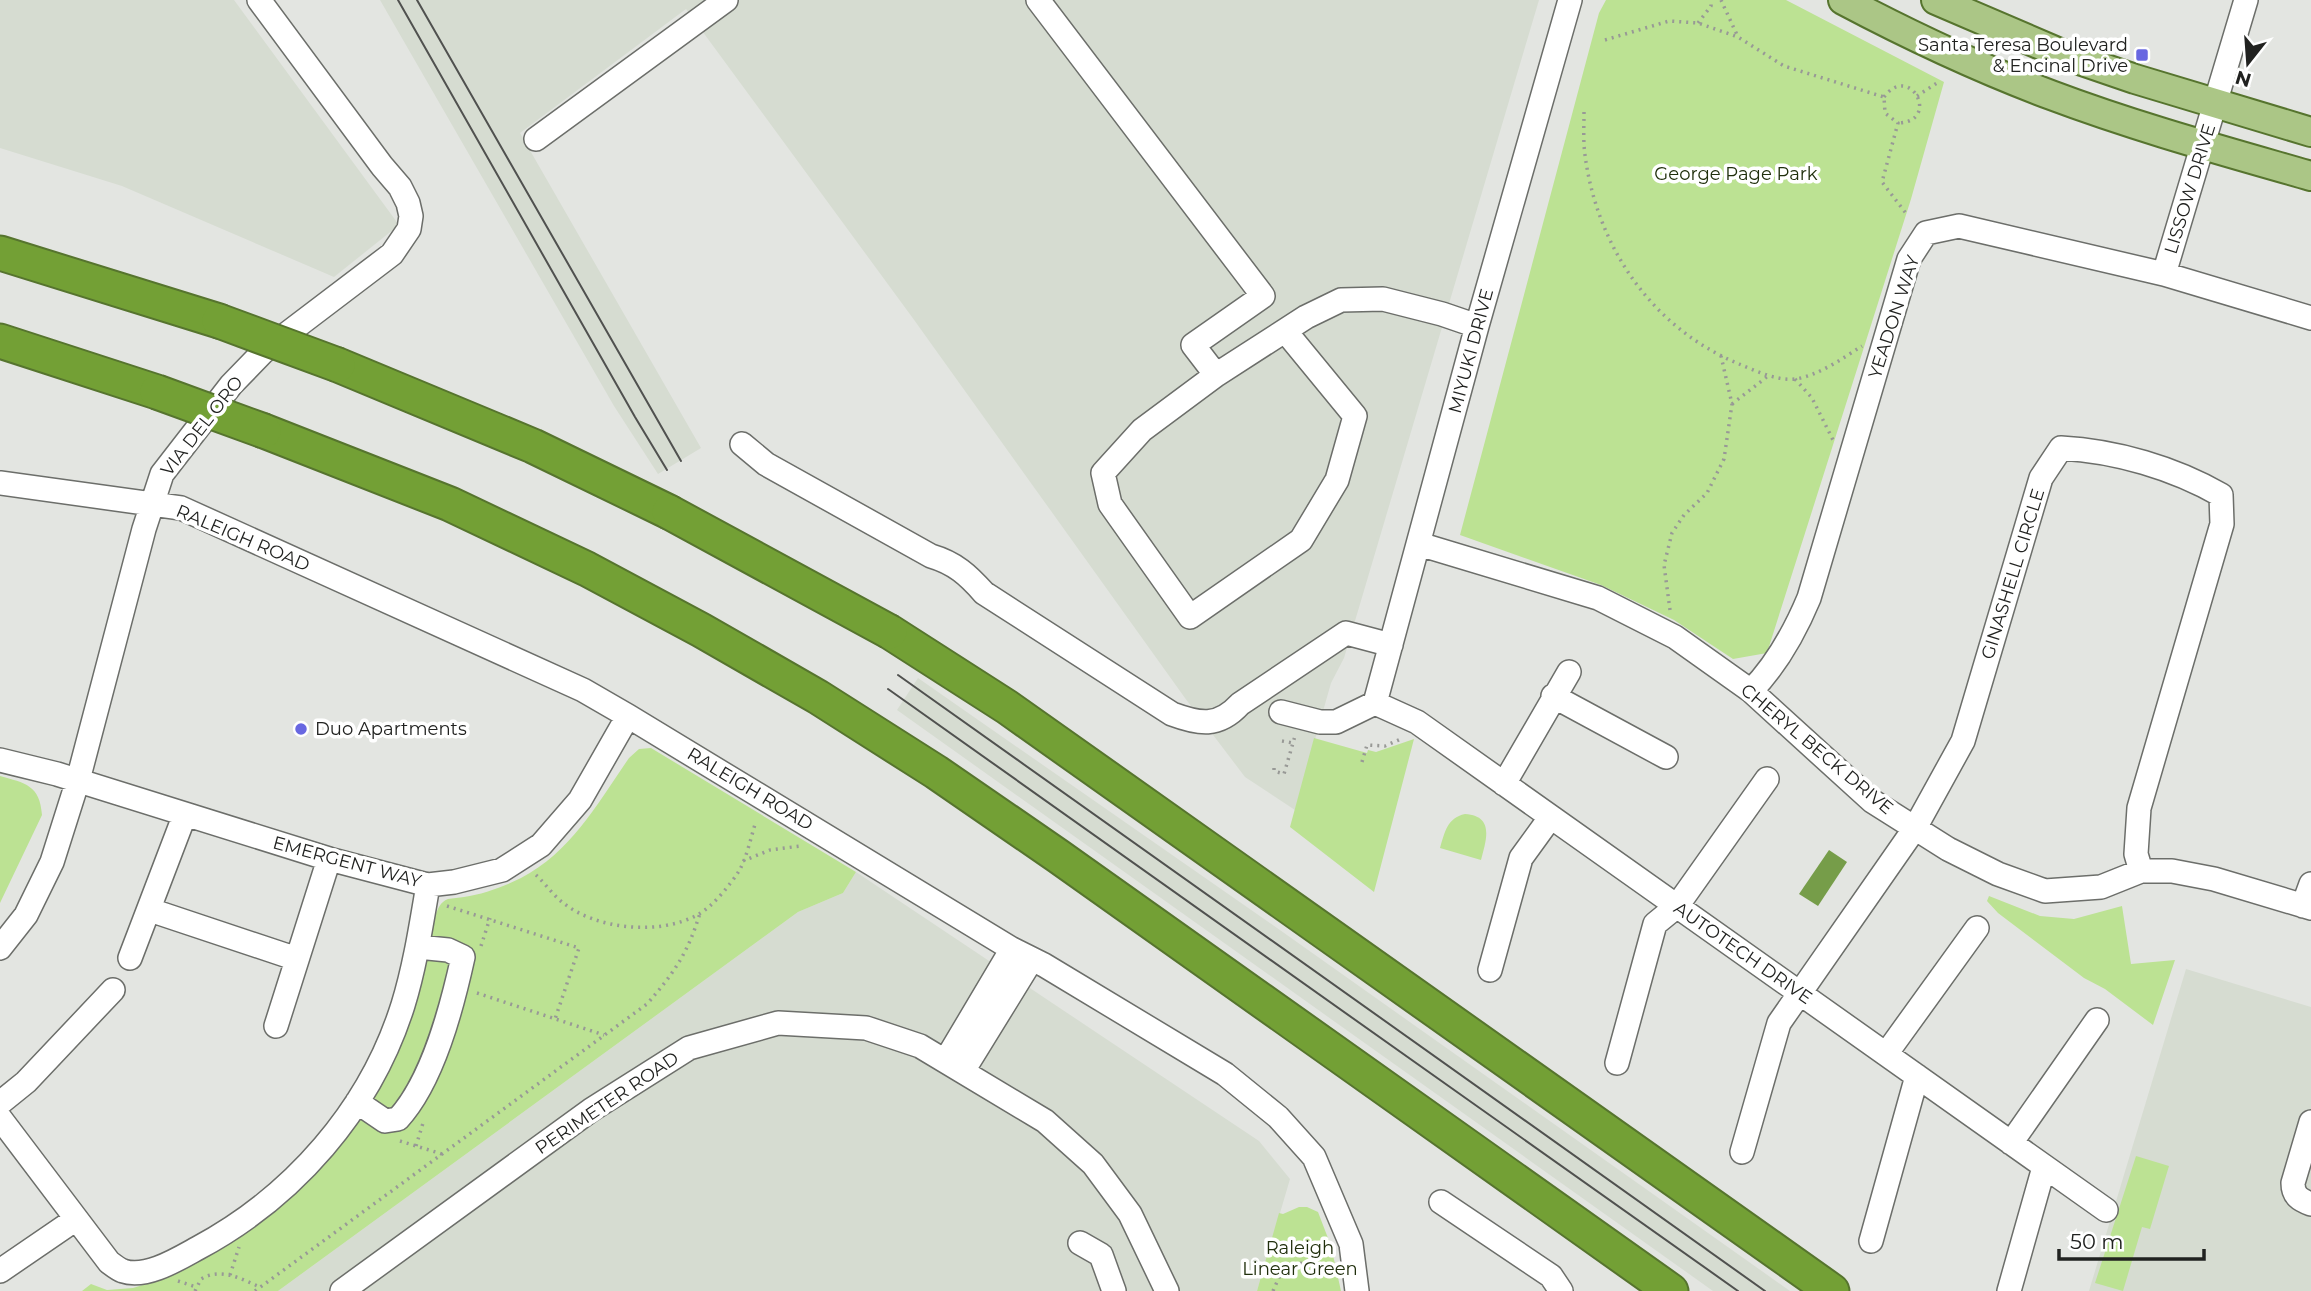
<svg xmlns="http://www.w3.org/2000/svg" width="2311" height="1291" font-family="Montserrat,sans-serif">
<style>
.built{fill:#d6dcd1}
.green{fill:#bce293}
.water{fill:#769d49}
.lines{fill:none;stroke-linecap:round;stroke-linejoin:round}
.minor-casing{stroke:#6c6e6a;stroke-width:26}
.major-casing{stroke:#56742e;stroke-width:32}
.highway-casing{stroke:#56742e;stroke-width:37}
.path{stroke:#989996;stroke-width:3.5;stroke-dasharray:2 5;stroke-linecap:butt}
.minor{stroke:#fff;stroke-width:23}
.major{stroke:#abc686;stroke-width:28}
.highway{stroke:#73a035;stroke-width:33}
.tram{stroke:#50514f;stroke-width:2}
.highway-bridge-casing{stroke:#56742e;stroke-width:37;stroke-linecap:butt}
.highway-bridge{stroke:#73a035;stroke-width:33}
.poi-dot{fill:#6867e1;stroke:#fff;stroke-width:2.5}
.labels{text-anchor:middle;stroke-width:7;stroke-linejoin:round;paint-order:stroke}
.poi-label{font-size:18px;fill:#212220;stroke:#fff;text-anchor:end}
.park-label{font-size:18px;fill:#202f0c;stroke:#fff}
.street-label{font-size:18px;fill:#212220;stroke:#fff}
</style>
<rect width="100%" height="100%" fill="#e3e5e1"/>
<path class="built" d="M0 0H234L399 225 334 277 122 186 0 148Z
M380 0H1539L1344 658 1331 683 1295 810 1245 777 1185 698 912 317 686 9 520 133 701 448 658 474 614 406Z
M918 678 1267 921 1790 1291H1713L897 710Z
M856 872 1259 1141 1290 1179 1257 1291H278L798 912 843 893Z
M2186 969 2311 1007V1291H2089Z"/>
<path class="green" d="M1606 0H1786L1944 82 1911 199 1767 653 1733 659 1674 620 1601 585 1460 535 1599 13Z
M1314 738 1367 753 1368 750 1376 752 1414 739 1374 892 1290 827Z
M651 748 856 872 843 893 798 912 278 1291H82L91 1284 107 1290 133 1288 159 1280 222 1247 396 1052C415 1007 427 963 435 916 438 909 440 902 448 899 453 898 459 898 464 897 483 894 503 887 521 878 571 852 598 803 629 758L639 749Z
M0 776C25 783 40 785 42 815L0 903Z
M1465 814C1495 816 1486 840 1481 860L1440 848C1445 832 1447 818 1465 814Z
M1989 896 2040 916 2074 919 2122 906 2131 964 2175 960 2153 1025 2105 989 2084 978 1998 913 1987 901Z
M2136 1156 2169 1166 2150 1229 2142 1227 2123 1291 2095 1283Z
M1299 1207H1307L1318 1212 1331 1246 1341 1291H1257L1279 1213 1283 1214Z"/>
<path class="water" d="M1829 850 1847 862 1818 906 1799 894Z"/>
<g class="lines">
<g class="minor-casing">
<path id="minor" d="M1038 0 1263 296 1193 345 1216 375
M536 139 726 0
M2164 274 2246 0
M1286 332 1355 416 1337 480 1301 540 1190 617 1110 504 1103 473 1142 430 1216 375 1306 317 1341 300 1383 299 1442 314 1477 326
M742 444 766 464 931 556C955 563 968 575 984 593L1172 714C1199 724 1218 728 1240 704L1346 633 1391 645
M0 483 181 508 583 690 628 716 1012 949 1044 965 1225 1074 1278 1117 1314 1157 1351 1244 1357 1291
M1419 544 1598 598 1675 637 1751 691 1872 801 1948 849 1998 874 2045 891 2101 887 2141 871H2172L2214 879 2311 908
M1751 691C1777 664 1794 634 1809 598L1909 259 1926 233 1959 226 2164 274 2311 318
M1553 696 1666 757
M1375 703 1417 722 2106 1210
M1375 703 1477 326 1570 0
M1281 712 1320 722H1336L1375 703
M0 760 57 774 329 859 428 885 454 882 502 870 541 845 580 800 628 716
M1504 784 1569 672
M2303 906 2311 884
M150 910 297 959
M0 948 26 915 52 862 78 780 144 529 162 474 231 385 263 352 392 254 409 229 411 216 408 203 400 187 382 166 259 0
M130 958 185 814
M1490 970 1521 858 1550 818
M276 1026 329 859
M1886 1054 1977 928
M946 1060 1012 949
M1617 1063 1655 924 1677 906 1767 779
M963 1071 1032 959
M357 1102 385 1121 398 1119C433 1081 452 1007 463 957L448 950 418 947
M0 1103 26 1082 113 990
M0 1118 109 1262C113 1265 118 1269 123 1271 146 1279 178 1259 198 1248 293 1197 370 1110 403 1005 415 966 421 926 428 885
M2311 1122 2293 1183C2293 1196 2300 1200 2311 1204
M2011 1143 2097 1020
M1742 1152 1779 1023 1915 828 1963 741 2041 478 2061 448C2116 451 2174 468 2221 495L2222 524 2139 808 2136 854 2141 871
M1441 1202 1551 1276 1561 1291
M1871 1241 1917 1076
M1080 1243 1101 1255 1114 1291
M0 1271 76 1219
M342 1291 591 1110 689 1048 778 1023 866 1028 920 1046 1045 1121 1093 1164 1130 1214 1167 1291
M2009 1291 2044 1167"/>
</g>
<g class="major-casing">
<path id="major" d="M1843 0C1911 36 1979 68 2051 95 2136 127 2224 151 2311 176
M1936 0 2062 54 2135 79 2311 132"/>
</g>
<g class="highway-casing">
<path id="highway" d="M0 253 219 321
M0 341 157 392
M338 365 533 446 669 512
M264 431 450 504 587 569 701 630 818 697 936 772 1058 856 1671 1291
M890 632 1007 707 1832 1291"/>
</g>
<path class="path" d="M1721 0 1738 37
M1698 23 1711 6V0
M1605 40 1669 21 1698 23 1738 37 1784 66 1884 97 1885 113 1898 123 1882 182 1908 216
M1917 96 1940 81
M1884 97C1910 62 1941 121 1899 123
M1584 112C1584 126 1583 141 1585 155 1597 247 1652 328 1739 364 1756 371 1777 381 1795 379 1818 376 1843 358 1862 346
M1795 379 1812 398 1834 442
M1732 404 1768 376
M1670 610 1664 565 1672 533 1684 515 1707 493 1724 459 1732 404 1721 356
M1282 741 1293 743
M1362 762 1367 745 1385 746 1403 738
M1274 768V771L1284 774 1295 736
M743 861 770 850 800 846
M536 875C545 883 552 894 562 902 596 930 661 936 699 914 713 906 730 885 739 871 747 857 751 837 756 821
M447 906 579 948 555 1019
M481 946 490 918
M477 993 604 1035
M400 1141 442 1154
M416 1146 423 1123
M230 1275 239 1247
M178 1281 196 1287
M195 1291 201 1279C221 1267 241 1279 260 1287
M255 1291 647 1004C674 973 688 953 700 913
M1273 1291 1280 1275 1291 1264 1306 1263 1329 1272"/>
<use href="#minor" class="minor"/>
<use href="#major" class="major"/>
<use href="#highway" class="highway"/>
<path class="tram" d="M398 0 635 417 667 470
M417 0 681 461
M898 675 1765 1291
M888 689 1738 1291"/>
<g class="highway-bridge-casing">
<path id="highway-bridge" d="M219 321 338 365
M157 392 264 431
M669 512 890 632"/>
</g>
<use href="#highway-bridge" class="highway-bridge"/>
</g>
<g class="poi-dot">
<rect x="2135" y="48" width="14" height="14" rx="3.5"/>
<circle cx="301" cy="729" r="7"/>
</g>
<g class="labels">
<g class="poi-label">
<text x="2128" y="51">Santa Teresa Boulevard<tspan x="2128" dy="21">&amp; Encinal Drive</tspan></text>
<text x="315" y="735" text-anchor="start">Duo Apartments</text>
</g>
<g class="park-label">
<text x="1736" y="180">George Page Park</text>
<text x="1300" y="1254">Raleigh<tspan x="1300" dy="21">Linear Green</tspan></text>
</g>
<g class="street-label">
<text transform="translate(2190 189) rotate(-73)" y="6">LISSOW DRIVE</text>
<text transform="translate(1894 317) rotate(-72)" y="6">YEADON WAY</text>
<text transform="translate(1471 351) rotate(-75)" y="6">MIYUKI DRIVE</text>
<text transform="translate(202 426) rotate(-52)" y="6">VIA DEL ORO</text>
<text transform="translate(243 538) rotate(23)" y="6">RALEIGH ROAD</text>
<text transform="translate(2013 574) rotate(-73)" y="6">GINASHELL CIRCLE</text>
<text transform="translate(1817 749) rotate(40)" y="6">CHERYL BECK DRIVE</text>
<text transform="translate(750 789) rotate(31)" y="6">RALEIGH ROAD</text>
<text transform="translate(347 862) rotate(15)" y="6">EMERGENT WAY</text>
<text transform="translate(1743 953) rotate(35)" y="6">AUTOTECH DRIVE</text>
<text transform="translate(607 1103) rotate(-34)" y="6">PERIMETER ROAD</text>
</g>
</g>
<g transform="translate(2248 63) rotate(197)" stroke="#ffffff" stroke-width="5" paint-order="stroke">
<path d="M0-5L12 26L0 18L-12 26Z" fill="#212220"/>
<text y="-10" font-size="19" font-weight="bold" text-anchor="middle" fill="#212220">N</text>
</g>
<path d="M2059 1249v10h145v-10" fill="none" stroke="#212220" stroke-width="3.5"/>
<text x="2070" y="1249" font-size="21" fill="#212220" stroke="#ffffff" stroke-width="5" paint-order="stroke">50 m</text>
</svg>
